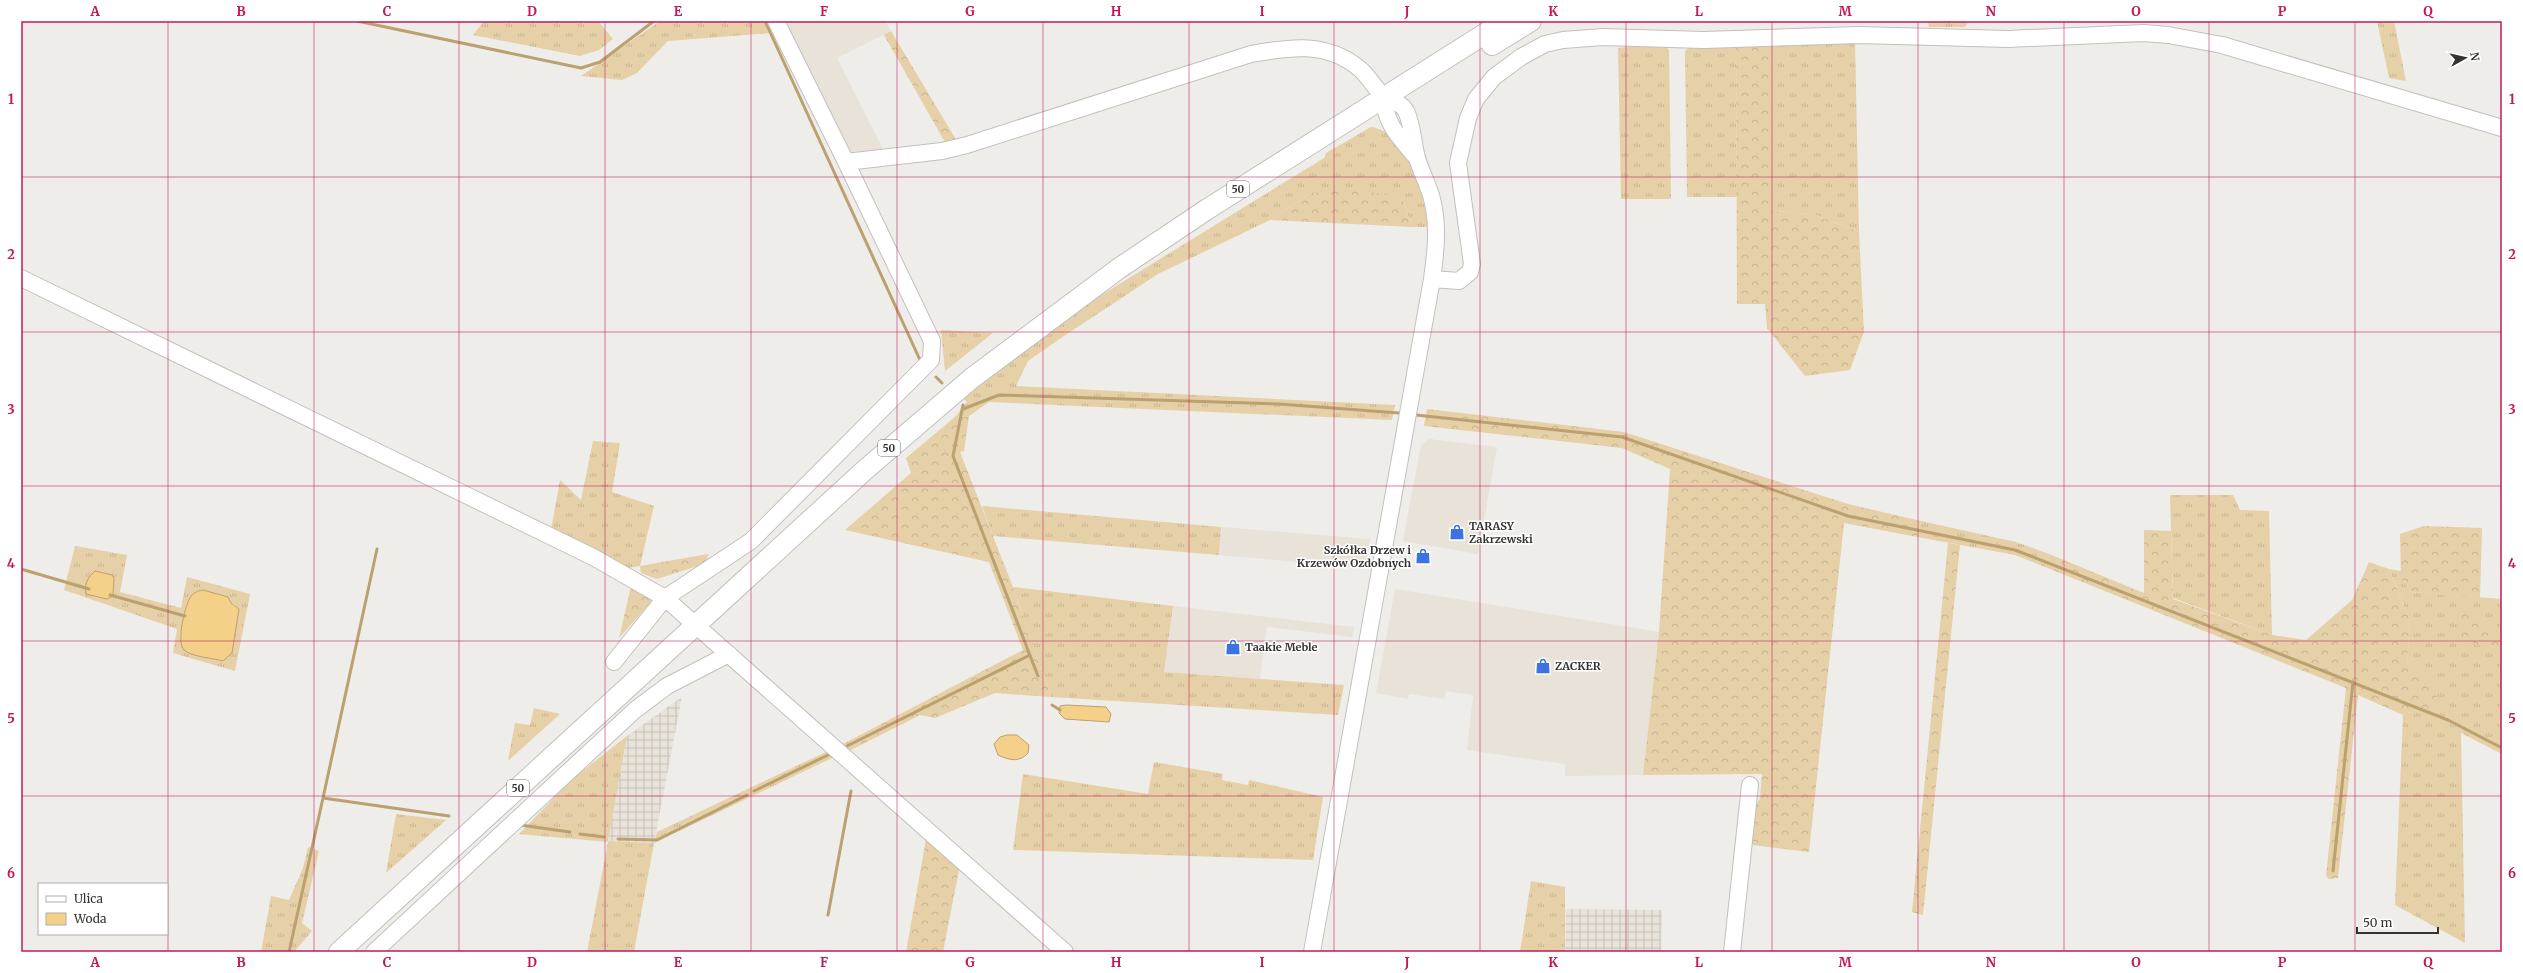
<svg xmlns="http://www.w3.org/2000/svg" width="2523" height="973" font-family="Merriweather,serif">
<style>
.built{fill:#e8e2d8}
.industrial{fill:url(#industrial-grid)}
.grass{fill:url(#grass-tufts);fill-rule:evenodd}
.forest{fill:url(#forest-crowns)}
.water{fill:#f5d089;stroke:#bba16f}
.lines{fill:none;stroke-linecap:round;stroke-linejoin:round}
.stream{stroke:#bba16f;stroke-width:3}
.minor-casing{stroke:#c2c0bd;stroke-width:18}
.major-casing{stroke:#c2c0bd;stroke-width:22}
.minor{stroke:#fff;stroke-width:16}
.major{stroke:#fff;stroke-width:20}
.grid{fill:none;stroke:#c2185b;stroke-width:1;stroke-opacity:0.55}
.labels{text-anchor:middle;stroke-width:3;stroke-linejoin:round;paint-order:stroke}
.shield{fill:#fff;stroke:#70706f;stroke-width:1}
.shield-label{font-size:10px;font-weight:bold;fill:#333331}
.poi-label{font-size:11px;font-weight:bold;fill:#333331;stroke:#fff;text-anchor:start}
.neatline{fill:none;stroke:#c2185b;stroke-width:1.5}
.grid-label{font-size:13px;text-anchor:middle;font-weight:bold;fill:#c2185b}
</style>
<defs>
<pattern id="industrial-grid" width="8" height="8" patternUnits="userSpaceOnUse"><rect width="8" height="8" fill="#e8e2d8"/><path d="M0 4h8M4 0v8" fill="none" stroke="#c7c2ba"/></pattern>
<pattern id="grass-tufts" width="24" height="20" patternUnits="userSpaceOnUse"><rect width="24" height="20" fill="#e6d0a7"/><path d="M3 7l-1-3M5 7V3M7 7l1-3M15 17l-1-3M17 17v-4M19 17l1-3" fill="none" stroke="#c6b390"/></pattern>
<pattern id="forest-crowns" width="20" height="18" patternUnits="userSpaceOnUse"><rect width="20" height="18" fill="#e6d0a7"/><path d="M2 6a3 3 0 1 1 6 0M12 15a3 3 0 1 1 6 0" fill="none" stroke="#c6b390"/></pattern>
</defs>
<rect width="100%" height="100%" fill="#efede9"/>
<path class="built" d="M783 21H885L891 31 837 58 884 151 852 155 845 149Z
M1429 439 1497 447 1478 554 1403 541 1421 445Z
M1221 527 1370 539 1365 568 1219 555Z
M1395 589 1659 632 1643 775 1565 776V764L1467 750 1473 695 1446 691 1444 699 1409 694 1408 699 1376 693Z
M1173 606 1354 627 1352 637 1267 627 1260 679 1164 672Z"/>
<path class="industrial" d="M682 697 654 843 608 841 627 736Z
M1566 909 1662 910 1661 952H1565Z"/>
<path class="grass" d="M484 21H598L613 39 599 50 580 56 473 35Z
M660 21H765L771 33 668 41 637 73 622 80 581 76Z
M1928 21H1969L1965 27H1929Z
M2377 21H2394L2406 81 2389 78Z
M1635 41 1662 42 1669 50 1671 199H1621L1618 48 1636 46Z
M1855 41 1859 232 1813 214 1772 211V42Z
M1736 42 1737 197H1687L1685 51 1693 43Z
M1371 127C1407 131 1425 197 1428 227H1412L1402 197 1311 193 1270 220 1158 274 1064 336 1028 361 1016 386 1395 405 1392 420 989 402 969 416 955 417 967 402 962 397 1095 299 1324 158 1326 153Z
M941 330 993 333 945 371Z
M593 441 620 443 612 492 654 506 640 566 628 568 551 530 560 480 581 500Z
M2170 495H2233L2240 510 2269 511 2272 635 2173 598Z
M982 506 1221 527 1219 555 993 536Z
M1921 521 2016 542 2049 554 2045 567 2015 555 1917 537Z
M75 546 127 555 120 592 181 608 187 577 250 594 235 671 173 653 177 629 64 590ZM197 591 236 605 180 636 189 599Z
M2389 569 2401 571V579L2412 592 2502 599V754L2461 733 2465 943 2395 905 2403 715 2413 711H2433L2407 662 2410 621Z
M1013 587 1173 606 1164 672 1344 685 1338 715 1051 697Z
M534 708 560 714 508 761 515 723 530 725Z
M627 736 608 841 654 843 657 832 828 751 834 757 654 843 634 952H587L608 842 519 834 571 780Z
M1154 762 1223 774 1222 780 1248 785 1249 780 1323 797 1313 860 1013 850 1023 774 1148 794Z
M396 814 446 820 386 873Z
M308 847 319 851 302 923 312 931 294 952H261L271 896 289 900 303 868Z
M1531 881 1565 887V952H1520Z"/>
<path class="forest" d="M891 31 958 143 946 144 884 35Z
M1736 42H1772V211L1813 214 1859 232 1864 332 1850 370 1805 376 1767 328 1765 304H1737Z
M1356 190 1402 197 1412 227 1270 220 1311 193Z
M1427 409 1624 432 1848 504 1921 521 1917 537 1844 523 1809 852 1752 845 1755 807 1760 798 1762 774 1643 775 1659 632 1670 469 1622 448 1424 426Z
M969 416 964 451 960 452 1013 587 1051 697 995 693 935 718 920 715 849 751 841 745 1023 650 989 562 845 530 911 473 906 458 955 417Z
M2424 526 2482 528 2480 598 2412 592 2401 579 2400 534Z
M2144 530 2171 531 2173 599 2272 635 2306 640 2352 600 2369 562 2389 569 2410 621 2407 662 2439 687 2433 711H2413L2403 715 2358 695 2338 878 2329 879 2326 876 2346 688 2045 567 2049 554 2144 593Z
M1948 543 1960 545 1923 915 1912 912Z
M708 554 707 563 657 579 641 573 640 566Z
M631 586 653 600 619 638Z
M2471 612 2483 624 2502 630 2501 649 2476 645 2458 633 2457 615Z
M926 839 959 870 943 952H906Z"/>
<path class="water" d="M95 571 112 575 114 578 113 596 107 599 86 594C84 584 88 577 95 571Z
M203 590 228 597 231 603 239 609 232 653 223 661C213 658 192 657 184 650 176 643 185 602 192 595 196 591 199 591 203 590Z
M1066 705 1106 707 1111 714 1109 722 1065 719 1059 713 1060 706Z
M1007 735H1017L1029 745 1028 753C1019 763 1009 760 998 755L994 744 1000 737Z"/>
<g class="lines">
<path class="stream" d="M357 21 581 68 600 62 654 21
M765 21 920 360
M936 377 942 383
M963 405 953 456 1038 676
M963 409 999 395 1279 404 1399 413
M1416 415 1622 437 1848 516 2015 550 2448 720 2502 748
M21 569 89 589
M110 595 185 616
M1052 705 1060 710
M847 746 1030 655
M754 791 830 754
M323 798 377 549
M520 825 570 832
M580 834 604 837
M618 839 657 840 747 795
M2333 871 2353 682
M828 915 851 791
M289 952 323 798 449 816"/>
<g class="minor-casing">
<path id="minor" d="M776 21 846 162
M1384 97C1385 124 1399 137 1416 157
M21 278 593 557 665 598 1065 952
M1432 279 1459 281 1470 272 1472 264 1458 163 1468 118 1476 99 1494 77 1521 57 1545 44 1563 40 1603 37 1704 40 1859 35 2008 39 2144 33 2168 35 2222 45 2502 128
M614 662 665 598 751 541 931 360 932 341 846 162 942 151 967 145 1251 54C1290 47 1327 41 1360 69 1369 77 1375 89 1384 96 1392 102 1400 101 1406 111 1413 126 1413 143 1417 158 1421 171 1427 183 1431 195 1439 223 1436 251 1432 279L1312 952
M374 952 635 710 667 686 729 654
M1732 952 1750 785"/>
</g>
<g class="major-casing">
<path id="major" d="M1492 45 1531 21
M339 952 866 469 972 378 1118 269 1206 210 1505 21"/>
</g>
<use href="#minor" class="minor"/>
<use href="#major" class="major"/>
</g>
<path class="grid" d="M168 21V952M314 21V952M459 21V952M605 21V952M751 21V952M897 21V952M1043 21V952M1189 21V952M1334 21V952M1480 21V952M1626 21V952M1772 21V952M1918 21V952M2064 21V952M2209 21V952M2355 21V952M21 177H2502M21 332H2502M21 486H2502M21 641H2502M21 796H2502"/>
<defs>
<g id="shop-bare" transform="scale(1.2)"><path d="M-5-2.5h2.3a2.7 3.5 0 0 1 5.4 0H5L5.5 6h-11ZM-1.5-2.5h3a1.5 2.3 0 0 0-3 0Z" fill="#3d72e2" stroke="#fff" stroke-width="2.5" paint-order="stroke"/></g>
</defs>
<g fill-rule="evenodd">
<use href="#shop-bare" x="1457" y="532"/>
<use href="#shop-bare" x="1423" y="556"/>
<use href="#shop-bare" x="1233" y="647"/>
<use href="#shop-bare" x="1543" y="666"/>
</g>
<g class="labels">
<g class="shield">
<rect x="1227" y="181" width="22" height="16" rx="3"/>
<rect x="878" y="440" width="22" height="16" rx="3"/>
<rect x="507" y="780" width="22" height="16" rx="3"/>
</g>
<g class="shield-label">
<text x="1238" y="193">50</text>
<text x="889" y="452">50</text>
<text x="518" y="792">50</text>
</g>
<g class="poi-label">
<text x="1469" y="530">TARASY<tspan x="1469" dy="13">Zakrzewski</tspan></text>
<text x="1411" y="554" text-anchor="end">Szkółka Drzew i<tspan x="1411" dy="13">Krzewów Ozdobnych</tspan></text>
<text x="1245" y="651">Taakie Meble</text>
<text x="1555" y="670">ZACKER</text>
</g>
</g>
<rect width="2523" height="973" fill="none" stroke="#ffffff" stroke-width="44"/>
<rect x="38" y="883" width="130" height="52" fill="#ffffff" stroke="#adadad"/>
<rect x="46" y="896" width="20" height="6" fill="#ffffff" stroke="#adadad"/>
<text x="74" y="903" font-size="12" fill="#333331">Ulica</text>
<rect x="46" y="913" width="20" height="12" fill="#f5d089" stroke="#adadad"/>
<text x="74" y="923" font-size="12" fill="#333331">Woda</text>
<g transform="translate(2465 58) rotate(82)" stroke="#ffffff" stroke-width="3" paint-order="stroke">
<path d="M0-3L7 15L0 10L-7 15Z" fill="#333331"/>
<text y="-6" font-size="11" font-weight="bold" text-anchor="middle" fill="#333331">N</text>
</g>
<path d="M2357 927v6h81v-6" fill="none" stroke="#333331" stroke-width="2"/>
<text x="2363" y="927" font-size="12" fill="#333331" stroke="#ffffff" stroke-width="3" paint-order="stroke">50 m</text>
<rect x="22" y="22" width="2479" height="929" class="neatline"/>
<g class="grid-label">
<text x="95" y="16">A</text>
<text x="241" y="16">B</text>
<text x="387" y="16">C</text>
<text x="532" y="16">D</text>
<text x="678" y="16">E</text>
<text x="824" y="16">F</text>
<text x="970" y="16">G</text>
<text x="1116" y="16">H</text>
<text x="1262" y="16">I</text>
<text x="1407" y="16">J</text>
<text x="1553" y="16">K</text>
<text x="1699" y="16">L</text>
<text x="1845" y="16">M</text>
<text x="1991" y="16">N</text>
<text x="2136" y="16">O</text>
<text x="2282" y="16">P</text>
<text x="2428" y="16">Q</text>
<text x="11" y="104">1</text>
<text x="2512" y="104">1</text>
<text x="11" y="259">2</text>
<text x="2512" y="259">2</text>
<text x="11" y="414">3</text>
<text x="2512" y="414">3</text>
<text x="11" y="568">4</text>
<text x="2512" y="568">4</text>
<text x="11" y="723">5</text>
<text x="2512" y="723">5</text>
<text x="11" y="878">6</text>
<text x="2512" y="878">6</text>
<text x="95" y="967">A</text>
<text x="241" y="967">B</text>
<text x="387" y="967">C</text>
<text x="532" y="967">D</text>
<text x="678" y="967">E</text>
<text x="824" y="967">F</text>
<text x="970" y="967">G</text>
<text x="1116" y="967">H</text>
<text x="1262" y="967">I</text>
<text x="1407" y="967">J</text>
<text x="1553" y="967">K</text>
<text x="1699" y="967">L</text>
<text x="1845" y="967">M</text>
<text x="1991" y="967">N</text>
<text x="2136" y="967">O</text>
<text x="2282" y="967">P</text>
<text x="2428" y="967">Q</text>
</g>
</svg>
